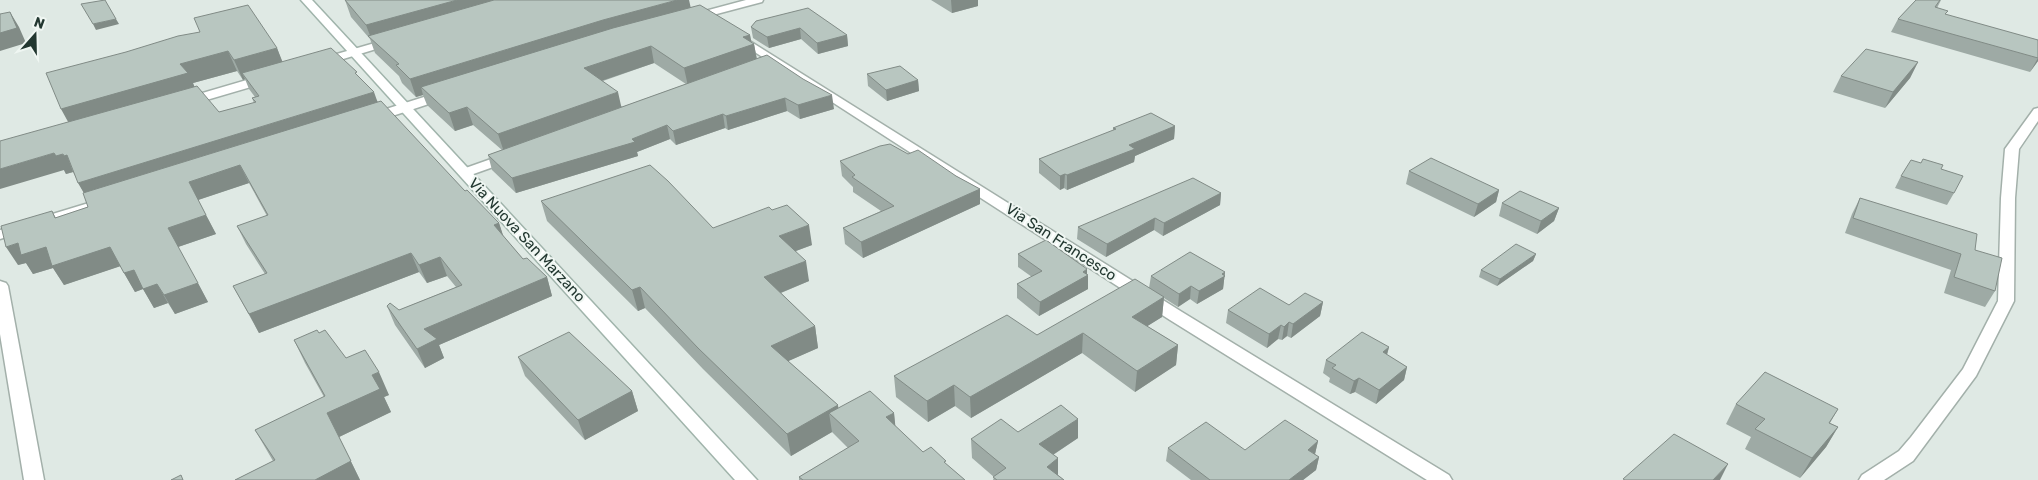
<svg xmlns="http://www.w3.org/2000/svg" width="2038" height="480" font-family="Rubik,sans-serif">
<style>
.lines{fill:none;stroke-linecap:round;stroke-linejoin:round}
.minor-casing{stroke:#a3b0aa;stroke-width:3}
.secondary-casing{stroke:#a0b4ab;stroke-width:3}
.minor{fill:#fff;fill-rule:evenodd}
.secondary{fill:#fff;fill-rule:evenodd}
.wall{fill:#9eaaa5;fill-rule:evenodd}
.shaded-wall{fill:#818b86}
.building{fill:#b8c6c0;stroke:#818b86}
.labels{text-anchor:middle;stroke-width:4;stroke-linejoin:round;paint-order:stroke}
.street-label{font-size:15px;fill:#223730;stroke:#eff6f2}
</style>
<rect width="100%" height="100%" fill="#dfe9e4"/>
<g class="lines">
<g class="minor-casing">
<path id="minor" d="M746 0H763L762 2 694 20 689 17 690 15Z
M737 33 1182 312 1449 475 1452 480H1427L1170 320 733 38 731 36Z
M392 38 396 39 398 41 396 43 320 66 314 62 316 60Z
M267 74 271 75 273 78 271 81 186 106 180 102 182 99Z
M443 91 449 95 447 98 377 121 372 122 366 118 367 115Z
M2038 108V121L2019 149 2015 198 2014 301 1976 376 1913 461 1884 480H1859L1862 475 1899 451 1911 437 1963 369 1998 301 2001 198 2005 149 2034 109Z
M508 153 513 154 515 157 513 160 465 177 458 173 460 170Z
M92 202 97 203 99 206 97 209 0 239V230Z
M0 281 6 283 8 286 44 480H24L0 334Z"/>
</g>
<g class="secondary-casing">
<path id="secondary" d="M301 0H312L757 480H735Z"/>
</g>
<use href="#minor" class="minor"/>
<use href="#secondary" class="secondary"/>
</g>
<path class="wall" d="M345 0 691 7 750 35 751 42 754 44 757 59 834 109 800 119 787 111 728 130 725 128 676 145 670 139 637 152 638 156 516 193 492 170 488 155 502 150 473 125 455 131 427 105 423 95 416 97 402 83 399 76 375 53 370 39 351 17ZM654 63 686 84 622 107 603 81Z
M931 0H978V6L952 13Z
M1916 0H1941L1937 8 1946 15 2038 40V61L2030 72 1891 32 1898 19Z
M756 21 847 35 848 46 818 54 801 39 769 48 753 38 751 27Z
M277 48 282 62 359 77 378 102 465 191 499 223 503 236 523 259 547 277 552 296 439 345 444 358 425 368 395 325 387 306 399 310 456 287 447 276 427 283 419 272 259 333 233 286 265 274 246 244 237 226 267 216 249 183 198 200 216 234 178 247 208 302 175 314 168 303 154 308 143 289 135 292 120 266 64 285 53 268 33 274 26 263 18 265 52 211 56 218 88 207 84 193 73 172 66 174 64 170 68 122 126 52ZM237 71 243 80 245 79 249 89 255 97 252 98 254 103 219 112 194 87 193 83Z
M1918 62 1910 78 1885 108 1833 92 1841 76Z
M867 74 918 80 919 91 887 101 868 86Z
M1175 126 1174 139 1135 156 1134 162 1067 190 1064 188 1060 190 1039 173V159L1113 131V128Z
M908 154 956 176 980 189V204L863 258 845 244 843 228 881 211 853 192V187L842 176 840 161Z
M1409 171 1499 190 1496 202 1474 217 1406 184Z
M1901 176 1954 193 1947 205 1895 188Z
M1221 193 1220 205 1163 236 1154 230 1106 257 1077 239 1078 227Z
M1860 198 1975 250 1995 291 1985 307 1944 293 1951 270 1845 233 1852 214Z
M541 201 713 228 812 245 796 251 809 281 781 293 815 326 818 348 788 361 838 405V408L894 413 895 426 923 452 946 464 965 480H799V477L848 448 832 432 791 456 703 369 645 308 638 311 547 221Z
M1502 203 1559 208 1554 221 1537 234 1499 216Z
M1018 254 1087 274 1088 289 1039 316 1017 298V284L1032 277 1018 267Z
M1536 254 1533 261 1497 286 1479 277 1481 270Z
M1225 272 1223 289 1197 304 1190 299 1178 307 1164 298 1162 317 1147 326 1178 345 1176 365 1135 392 1082 353 971 418 955 406 928 422 896 397 894 376 1037 335 1149 288 1151 276Z
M1323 302 1320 316 1291 338 1287 336 1282 340 1278 339 1267 348 1226 323 1228 310Z
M319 333 346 358 389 395 384 397 391 412 339 437 360 480H235L273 461 255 430 324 397 305 363 294 340Z
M1389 347 1387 355 1407 367 1404 380 1376 404 1355 392 1350 394 1329 382 1330 378 1323 373 1326 360Z
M518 357 632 391 638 411 585 440 525 376Z
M1736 404 1838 409 1830 423 1838 427 1826 447 1800 478 1745 449 1751 437 1726 424Z
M1078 419V438L1053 455 1058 458V475L1064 480H993L994 477 972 458 971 439 1018 432Z
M1318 441 1315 454 1319 457 1316 470 1303 480H1191L1166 461 1168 448 1245 450Z"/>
<path class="shaded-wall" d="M457 0H519L371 38 366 25Z
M677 0H689L692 13 421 87 423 95 416 97 410 79 603 20Z
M951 0H978V6L952 13Z
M10 12 19 27 26 43 0 51V33Z
M116 19 119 24 96 30 93 24Z
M800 28 801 39 769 48 767 37Z
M750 35 752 45 754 44 757 61 688 86 684 68 743 37Z
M847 35 848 46 818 54 817 43Z
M651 46 654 63 589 85 584 68Z
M277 48 285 68 242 73 245 79 243 80 234 60Z
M228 51 237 71 193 83 197 93 72 129 61 109 180 64Z
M2038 58V61L2030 72Z
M1918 62 1910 78 1885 108 1893 92Z
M918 80 919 91 887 101 886 90Z
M374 92 380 109 88 200 78 183Z
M618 92 622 110 504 152 498 134Z
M832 95 834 109 800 119 798 105Z
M785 98 787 111 728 130 726 116Z
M467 107 473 125 455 131 449 113Z
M723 114 725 128 676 145 673 131Z
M667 125 670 139 637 152 638 156 516 193 512 178 632 139Z
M1175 126 1174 139 1135 156 1134 162 1067 190V175L1129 145Z
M54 153 67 155 73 172 66 174 64 170 0 189V169Z
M240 165 249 183 198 200 189 182Z
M1065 174 1064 188 1060 190V176Z
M980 189V204L863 258 861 242Z
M1499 190 1496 202 1474 217 1478 204Z
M1221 193 1220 205 1163 236 1164 223Z
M1559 208 1554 221 1537 234 1541 221Z
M206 215 216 234 178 247 168 228Z
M1155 218 1154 230 1106 257 1107 244Z
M499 223 505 241 494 225Z
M809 225 812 245 782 256 779 236Z
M18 243 46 247H110L121 266 64 285 53 268 33 274 26 263 18 265 6 247Z
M411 253 419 272 259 333 249 314Z
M1536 254 1533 261 1497 286 1500 279Z
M440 257 447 276 427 283 419 265Z
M806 261 809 281 768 298 764 277Z
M1087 269V276L1088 275V289L1039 316 1040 302Z
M134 270 157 284 168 303 154 308 143 289 135 292 124 273Z
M1225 272 1223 289 1197 304 1199 291Z
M547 277 552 296 439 345 444 358 425 368 417 349 424 329Z
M198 283 208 302 175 314 164 295Z
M1191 286 1190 299 1178 307 1179 294Z
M640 287 645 308 638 311 632 290Z
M1164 297 1162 317 1130 337 1132 317Z
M1323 302 1320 316 1291 338 1293 324Z
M1289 322 1287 336 1282 340 1284 327Z
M1281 325 1278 339 1267 348 1269 334Z
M815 326 818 348 775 367 771 346Z
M1083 333 1082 353 971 418 970 397Z
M1178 345 1176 365 1135 392 1137 371Z
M1389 347 1385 361 1383 352Z
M1407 367 1404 380 1376 404 1379 390Z
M379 372 389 395 384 397 391 412 339 437 360 480H315L327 413 372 375Z
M1359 378 1355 392 1350 394 1354 381Z
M954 385 955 406 928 422 927 401Z
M632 391 638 411 585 440 578 420Z
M838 405 840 423 829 413 832 432 791 456 787 434Z
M894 413 896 432 886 417Z
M1078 419V438L1039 464V444Z
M1838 427 1826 447 1800 478 1812 458Z
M1318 441 1315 454 1308 450Z
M1319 457 1316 470 1303 480H1289Z
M1058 458V478L1047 467Z
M1728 464 1720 480H1713Z"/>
<path class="building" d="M105 0 116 19 93 24 81 4Z
M345 0H457L366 25Z
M494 0H677L603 20 410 79 396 65 399 64 368 36Z
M1916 0H1940L1935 7 1948 11 1945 14 2038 40V58L1898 19Z
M248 5 277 48 234 60 228 51 180 64 188 73 61 109 46 73 126 52 178 36 200 32 194 18Z
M700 5 750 35 743 37 754 44 684 68 651 46 584 68 618 92 498 134 467 107 449 113 421 87 613 28Z
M808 8 847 35 817 43 800 28 767 37 751 27 756 21Z
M10 12 17 28 0 33V14Z
M331 48 357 72 355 73 374 92 78 183 67 155 64 156 63 154 56 156 54 153 0 169V141L197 86 219 112 256 102 252 98 259 96 242 73Z
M1866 49 1918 62 1893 92 1841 76Z
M767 55 803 79 832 95 798 105 785 98 726 116 723 114 673 131 667 125 632 139 635 142 512 178 488 155Z
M900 66 918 80 886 90 867 74Z
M381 101 465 191 467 190 499 223 494 225 523 259 527 258 547 277 424 329 437 339 417 349 387 306 390 303 399 310 462 285 440 257 419 265 411 253 249 314 233 286 267 273 237 226 268 215 240 165 189 182 206 215 168 228 198 283 164 295 157 284 143 289 134 270 124 273 110 247 52 266 46 247 21 255 18 243 6 247 1 226 52 211 55 218 88 207 83 193Z
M1151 113 1175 126 1129 145 1135 149 1067 175 1065 174 1060 176 1039 159 1116 129 1113 128Z
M890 144 908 154 918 150 956 176 980 189 861 242 843 228 894 206 852 177 855 175 840 161 880 146Z
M1431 158 1499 190 1478 204 1409 171Z
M1923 159 1943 165 1941 169 1963 176 1954 193 1901 176 1911 160 1921 163Z
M650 165 668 181 713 228 769 207 772 210 787 205 809 225 779 236 806 261 764 277 815 326 771 346 838 405 787 434 698 348 640 287 632 290 541 201Z
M1193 178 1221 193 1164 223 1155 218 1107 244 1078 227Z
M1520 191 1559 208 1541 221 1502 203Z
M1860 198 1977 234 1975 250 2002 258 1995 291 1954 277 1961 254 1853 218Z
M1046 240 1087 269 1083 272 1088 275 1040 302 1017 284 1042 271 1018 254Z
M1516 244 1536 254 1500 279 1481 270Z
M1190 252 1225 272 1222 274 1225 276 1199 291 1191 286 1179 294 1151 276Z
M1135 279 1164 297 1132 317 1178 345 1137 371 1083 333 970 397 954 385 927 401 894 376 1007 315 1037 335Z
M1260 288 1289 305 1305 293 1323 302 1293 324 1289 322 1284 327 1281 325 1269 334 1228 310Z
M317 330 319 333 325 330 346 358 365 350 379 372 372 375 380 389 327 413 351 461 315 480H235L275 460 255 430 325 396 294 340Z
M569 332 632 391 578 420 518 357Z
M1362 332 1389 347 1383 352 1407 367 1379 390 1359 378 1354 381 1332 368 1336 365 1326 360Z
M1765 372 1838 409 1829 423 1838 427 1812 458 1755 429 1765 419 1736 404Z
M870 391 894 413 886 417 923 452 931 447 946 461 944 462 965 480H803L799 477 859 441 829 413Z
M1061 405 1078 419 1039 444 1058 458 1047 467 1064 480H997L993 477 1006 468 971 439 1001 419 1018 432Z
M1285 420 1318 441 1308 450 1319 457 1289 480H1210L1168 448 1206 422 1245 450Z
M1674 434 1728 464 1713 480H1625L1623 479Z
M181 475 183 480H171Z"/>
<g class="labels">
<g class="street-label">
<text transform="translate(527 240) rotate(47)" y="5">Via Nuova San Marzano</text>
<text transform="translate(1061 242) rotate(33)" y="5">Via San Francesco</text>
</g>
</g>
<g transform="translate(35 35) rotate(20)" stroke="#eff6f2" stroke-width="4" paint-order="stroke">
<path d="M0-4L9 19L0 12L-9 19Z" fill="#223730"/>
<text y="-8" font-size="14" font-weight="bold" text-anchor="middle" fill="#223730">N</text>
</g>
</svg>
